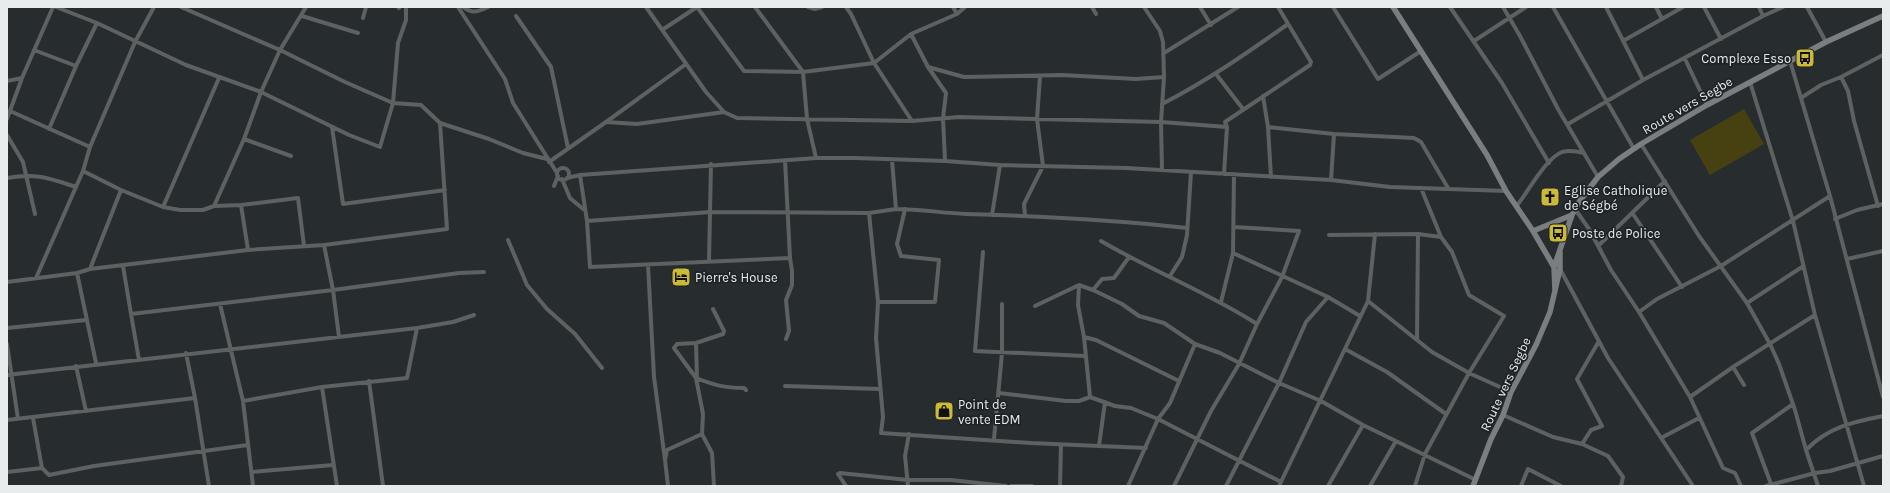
<svg xmlns="http://www.w3.org/2000/svg" width="1890" height="493" font-family="Karla,sans-serif">
<style>
.green{fill:#474112}
.lines{fill:none;stroke-linecap:round;stroke-linejoin:round}
.street{stroke:#5e6162;stroke-width:4}
.secondary{stroke:#7a7e80;stroke-width:5.5}
.labels{text-anchor:middle;stroke-width:3.5;stroke-linejoin:round;paint-order:stroke}
.poi-label{font-size:13px;fill:#e9eced;stroke:#1e2325;text-anchor:start}
.street-label{font-size:13px;fill:#e9eced;stroke:#1e2325}
</style>
<rect width="100%" height="100%" fill="#272d2f"/>
<path class="green" d="M1744 109 1764 144 1710 175 1690 140Z"/>
<g class="lines">
<path class="street" d="M56 7 97 23 186 65 261 92 349 135 380 147 393 103 398 43 406 20V7
M181 7 280 50 345 82 393 103 421 105 440 123 489 139 523 153 547 159
M398 7 399 8
M458 7 505 79 513 103 557 173
M463 7C472 14 478 12 488 7
M646 7 706 92 724 112
M697 7 744 71 803 72 874 63 911 34 957 14 965 7
M755 7 803 72 807 119 816 158
M808 7 815 9 822 7
M846 7 851 14 874 63 912 121
M953 7 957 14
M1092 7 1096 14
M1144 7 1160 31 1163 42 1164 77 1161 122 1162 170
M1200 7 1211 25
M1333 7 1378 79 1421 51
M1450 7 1502 83 1549 163
M1503 7 1520 36 1558 109 1598 177
M1553 7 1634 149
M1606 7 1643 80
M1656 7 1662 19
M1704 7 1721 39
M1759 7 1763 16
M1807 7 1826 42
M302 16 358 33
M516 16 551 67 568 148
M363 18 366 7
M662 30 697 7
M911 34 928 67 946 93 943 118 945 161
M1474 41 1526 7
M1623 41 1683 7
M34 50 76 66
M1164 53 1238 7
M1685 59 1707 105
M1790 61 1830 196 1883 397
M928 67 964 77 1062 75 1136 79 1164 77
M1216 74 1243 109
M1841 77 1883 55
M7 81 22 78
M1750 82 1793 221 1815 315 1864 486
M1263 96 1268 127 1271 177
M1801 98 1821 85 1841 77 1848 91 1854 121 1878 206
M1162 104C1207 81 1247 53 1288 24
M10 111 90 147
M7 119 22 78 53 7
M606 122 637 124 724 112 737 118 912 121 959 117 1161 122 1227 127
M1568 124 1643 80 1763 16 1783 7
M332 127 343 204 445 190
M1268 127 1334 134 1414 138 1421 142 1448 188
M49 129 76 66 97 23
M7 135 23 162 35 214
M244 139 291 156
M1641 144 1699 236 1747 303 1770 344 1779 364 1795 410 1806 450 1818 486
M785 160 790 258 792 271V285L786 300 789 331 786 339
M549 162 606 122 686 64
M557 174a6 6 0 1 1 12 0a6 6 0 1 1-12 0Z
M83 171 121 190 163 207 180 210H203L214 206 241 205 298 198 304 246
M1224 174 1227 127 1225 122 1310 65 1311 62 1278 7
M580 175 587 221 590 267 790 258
M7 178C37 173 48 178 76 187
M567 178 580 175 816 158H855L945 161 1000 165 1126 168 1331 180 1390 187 1506 191
M562 179 570 198 583 209
M1331 180 1334 134
M554 186 558 176
M241 205 248 250
M214 206 244 139 261 92 280 50 306 7
M163 207 219 78
M1516 207C1527 193 1546 158 1562 152 1570 150 1576 151 1584 153
M896 209C919 209 943 213 966 214 1040 216 1114 220 1187 228
M1575 209 1589 229 1611 270 1639 312 1690 397 1723 468 1735 473 1741 486
M869 213 878 302 876 338 883 417 881 433 1031 443 1099 446
M1633 214 1682 287
M992 215 1000 165
M1025 215 1024 204 1043 166 1037 119 1040 76
M1835 219 1857 210 1883 204
M587 221 711 212 869 213 896 209 892 160
M1329 235 1418 234 1441 237
M508 240 527 285 547 309 575 334 602 368
M1101 241C1152 271 1207 292 1257 324
M324 245 333 290 339 337
M1599 245 1665 181
M983 252 975 351 1085 356
M1233 253 1328 297 1360 316
M1847 259 1883 251
M709 261 711 164
M648 265 654 377 665 460
M123 266 131 314 333 290 459 273 484 272
M90 269 121 190
M1560 269 1608 358 1693 486
M77 273 96 363
M1170 276 1182 257 1187 235 1191 172
M36 278 83 171 90 147 135 42 154 7
M7 282 77 273 90 269 248 250 324 245 447 229 440 123
M1079 285 1078 305 1084 337 1090 397
M1093 290 1102 279 1114 278 1129 257
M1368 301 1432 352 1469 373 1511 392
M878 302H935L939 260 901 256 897 244 905 209
M1221 302 1233 253 1234 174
M1747 303 1802 267
M220 304 243 401 253 486
M1035 306 1079 285 1093 290 1122 304 1139 316 1164 323 1195 344 1220 353 1279 383 1321 401 1363 425 1476 480
M713 309 724 331 723 334 696 343 677 344 674 348 696 378 703 414 702 434 712 453 714 486
M1639 312 1657 299 1721 266 1830 196
M131 314 139 360
M7 328 86 320
M1084 337 1096 340 1179 381
M1417 339 1418 234
M1599 341 1577 379 1602 426 1591 430 1582 444 1608 456 1623 477 1621 486
M696 343 697 379
M7 344 18 419
M1345 349 1387 372 1446 414
M76 366 86 411
M1733 367 1744 385
M7 375 417 328 453 322 474 315
M696 378C714 385 724 388 744 388L746 390
M369 381 383 486
M785 386 879 389
M322 387 337 486
M999 393 1066 401H1079L1090 397 1115 406 1131 408 1158 419 1281 482
M1690 397 1733 367 1815 315
M195 398 209 486
M243 401 322 387 407 378 417 328
M1105 402 1099 446 1146 448
M1503 415 1553 437 1582 444
M33 418 42 468
M7 420 195 398 186 353
M1661 438 1699 418
M994 439 1002 353V304
M1806 450C1828 427 1853 422 1883 416
M7 472 42 468 49 475 94 466 248 445
M252 472 333 465
M1771 484 1752 433 1793 404
M668 486 665 460 667 450 702 434
M846 486 838 474 840 473 908 480H951L1006 486
M908 486 905 456 909 434
M1011 486H1032
M1060 486 1061 445
M1128 486 1158 419 1170 403 1195 344
M1174 486 1211 411 1239 364 1257 324 1282 277 1299 231 1234 227
M1226 486 1279 383 1306 322 1328 297
M1279 486 1368 301 1375 234
M1328 486 1363 425
M1370 486 1396 441
M1415 486 1425 454 1469 373 1504 316 1469 295 1452 252 1441 237 1421 188
M1521 486 1528 469 1561 486
M1766 486 1815 473 1830 471 1883 456"/>
<path class="secondary" d="M1393 7 1487 155 1506 191 1533 231 1554 267
M1533 231 1572 215
M1555 291 1554 267 1572 215 1579 202 1598 177 1619 159 1641 144 1707 105 1826 42 1883 16
M1473 486 1491 439 1503 415 1511 392 1536 345 1550 312 1560 269V252"/>
</g>
<defs>
<g id="bus-square" transform="scale(1)"><rect x="-9" y="-9" width="18" height="18" rx="4" fill="#cbb939" stroke="#1e2325"/><path d="M-5-6H5V4H4V6H2V4H-2V6H-4V4H-5ZM-3.5-4V0h7V-4ZM-3.5 1.2v1.5H-2V1.2ZM2 1.2v1.5H3.5V1.2Z" fill="#111"/></g>
<g id="church-square" transform="scale(1)"><rect x="-9" y="-9" width="18" height="18" rx="4" fill="#cbb939" stroke="#1e2325"/><path d="M-1.2-6h2.4v3.5h3.3v2.4h-3.3V6h-2.4V-.1h-3.3v-2.4h3.3Z" fill="#111"/></g>
<g id="hotel-square" transform="scale(1)"><rect x="-9" y="-9" width="18" height="18" rx="4" fill="#cbb939" stroke="#1e2325"/><path d="M-6-4.5h1.5V1H6V5H4.5V3h-9V5H-6ZM-4 0a1.8 1.8 0 1 1 3.6 0ZM.5 0V-2.5h3Q6-2.5 6 0Z" fill="#111"/></g>
<g id="shop-square" transform="scale(1)"><rect x="-9" y="-9" width="18" height="18" rx="4" fill="#cbb939" stroke="#1e2325"/><path d="M-5-2.5h2.3a2.7 3.5 0 0 1 5.4 0H5L5.5 6h-11ZM-1.5-2.5h3a1.5 2.3 0 0 0-3 0Z" fill="#111"/></g>
</defs>
<g fill-rule="evenodd">
<use href="#bus-square" x="1805" y="58"/>
<use href="#church-square" x="1550" y="197"/>
<use href="#bus-square" x="1558" y="233"/>
<use href="#hotel-square" x="681" y="277"/>
<use href="#shop-square" x="944" y="411"/>
</g>
<g class="labels">
<g class="poi-label">
<text x="1791" y="63" text-anchor="end">Complexe Esso</text>
<text x="1564" y="195">Eglise Catholique<tspan x="1564" dy="15">de Ségbé</tspan></text>
<text x="1572" y="238">Poste de Police</text>
<text x="695" y="282">Pierre's House</text>
<text x="958" y="409">Point de<tspan x="958" dy="15">vente EDM</tspan></text>
</g>
<g class="street-label">
<text transform="translate(1687 105) rotate(-30)" y="5">Route vers Segbe</text>
<text transform="translate(1505 384) rotate(-65)" y="5">Route vers Segbe</text>
</g>
</g>
<rect width="1890" height="493" fill="none" stroke="#e9eced" stroke-width="16"/>
</svg>
